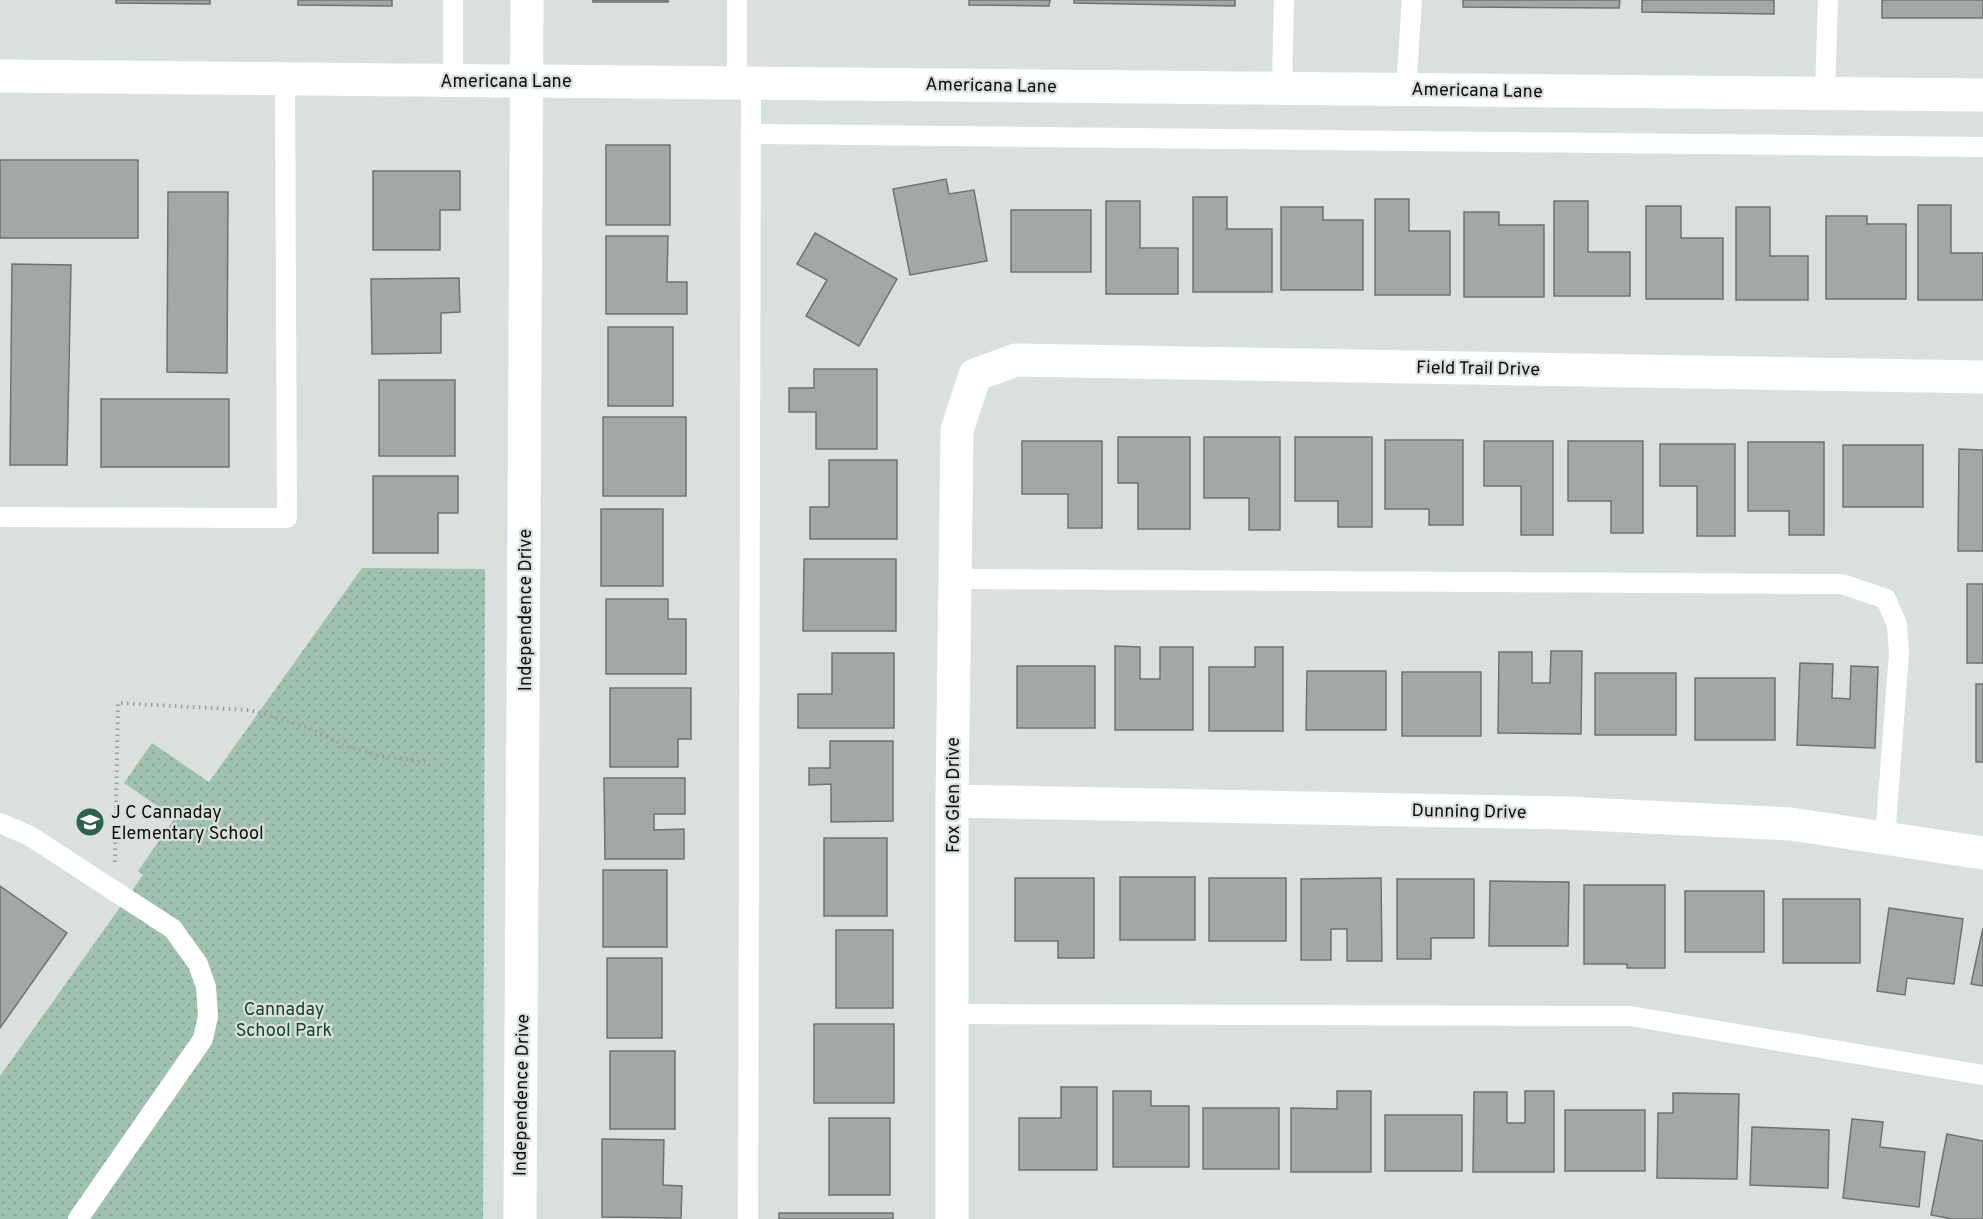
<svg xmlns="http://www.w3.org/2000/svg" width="1983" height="1219" font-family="Overpass,sans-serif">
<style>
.park{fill:url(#park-dots)}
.building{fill:#a2a8a5;stroke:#6e7370;stroke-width:1.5}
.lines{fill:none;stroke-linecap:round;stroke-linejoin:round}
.path{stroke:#9b9f9d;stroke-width:4;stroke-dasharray:1.5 4.5;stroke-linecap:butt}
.lane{stroke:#fff;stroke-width:20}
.street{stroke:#fff;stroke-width:33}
.secondary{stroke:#fff;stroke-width:33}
.labels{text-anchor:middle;stroke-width:4.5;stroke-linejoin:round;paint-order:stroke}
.street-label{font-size:18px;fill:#0c0e0d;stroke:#dae0dd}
.poi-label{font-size:18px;fill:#0c0e0d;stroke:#dae0dd;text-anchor:start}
.park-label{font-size:18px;fill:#0e4630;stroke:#dae0dd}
</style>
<defs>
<pattern id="park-dots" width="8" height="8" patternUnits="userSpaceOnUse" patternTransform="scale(1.5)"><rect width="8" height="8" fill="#a0c1b0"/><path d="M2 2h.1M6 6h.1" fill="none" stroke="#89a596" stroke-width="1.8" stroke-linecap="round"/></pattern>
</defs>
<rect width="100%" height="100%" fill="#dae0dd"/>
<path class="park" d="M362 568 485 569 483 1219H0V1076L143 875 138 871 175 818 124 783 152 743 209 782Z"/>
<path class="building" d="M116 0H210V4L116 3Z
M298 0H392V6L298 5Z
M593 0H668V2H593Z
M969 0H1050L1049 6 969 5Z
M1074 0H1235V6L1074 3Z
M1463 0H1620L1619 8 1463 7Z
M1642 0H1774V14L1642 12Z
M1882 0H1983V18H1882Z
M606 145H670V225H606Z
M0 160H138V238H0Z
M373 171H460V210H440V250H373Z
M946 179 949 194 974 190 987 261 910 275 893 189Z
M168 192H228L227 373 167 372Z
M1193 197H1227V229H1272V292H1193Z
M1375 199H1409V231H1450V295H1375Z
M1106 201H1140V248H1178V294H1106Z
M1554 201H1588V252H1630V296H1554Z
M1918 205H1951V253H1983V300H1918Z
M1646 206H1681V238H1723V299H1646Z
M1281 207H1323V220H1363V290H1281Z
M1736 207H1770V256H1808V300H1736Z
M1011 210H1091V272H1011Z
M1464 212H1499V225H1544V297H1464Z
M1826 216H1867V224H1906V299H1826Z
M815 233 897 279 859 346 806 316 827 280 797 264Z
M606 236H668L667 282H687V314H606Z
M12 264 71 265 67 465H10Z
M459 278 460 312 441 313V353L372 354 371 279Z
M608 327H673V406H608Z
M814 369H877V449H816V412H789V388H814Z
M379 380H455V456H379Z
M101 399H229V467H101Z
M603 417H686V496H603Z
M1118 437H1190V529H1138V483H1118Z
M1204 437H1280V530H1249V498H1204Z
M1295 437H1372V527H1338V501H1295Z
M1385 440H1463V525H1429V509H1385Z
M1022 441H1102V528H1068V494H1022Z
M1484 441H1553V535H1521V486H1484Z
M1568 441H1643V533H1611V501H1568Z
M1748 442H1824V535H1789V511H1748Z
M1660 444H1735V536H1697V486H1660Z
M1843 445H1923V507H1843Z
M1959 449 1983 450V551H1958Z
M829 460H897V539H810V507H829Z
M373 476H458V513H438V553H373Z
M601 509H663V586H601Z
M804 559H896V631H803Z
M1967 584H1983V663H1967Z
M606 599H668V619H686V674H606Z
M1115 646 1140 647V679H1160V647H1193V730H1115Z
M1255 647H1283V731H1209V667H1255Z
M1551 651H1582L1581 734 1498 733 1499 652H1532V683H1550Z
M832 653H894V728H798V694H832Z
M1800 663 1833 664 1832 698 1850 699 1851 666 1878 667 1875 748 1797 745Z
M1017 666H1095V728H1017Z
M1307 671H1386V730H1306Z
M1402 672H1481V736H1402Z
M1595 673H1676V735H1595Z
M1695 678H1775V740H1695Z
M1976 684H1983V762H1976Z
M610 688H691V739H678V767H610Z
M830 741H893V821L831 822V784L809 785V768H830Z
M604 778H685V814H654V830L684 829V859H605Z
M824 838H887V916H824Z
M603 870H667V947H603Z
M1120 877H1195V940H1120Z
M1015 878H1094V958H1058V941H1015Z
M1209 878H1286V941H1209Z
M1381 878 1382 961H1347V929H1331V960H1301V879Z
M1397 879H1474V938H1431V959H1397Z
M1490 881 1569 882 1568 946H1489Z
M1584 885H1665V968H1627V964H1584Z
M0 886 67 933 0 1028Z
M1685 891H1764V952H1685Z
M1783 899H1860V963H1783Z
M1889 908 1963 919 1954 984 1907 978 1905 995 1877 991Z
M1983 928V986L1971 984Z
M836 930H893V1008H836Z
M607 958H662V1038H607Z
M814 1024H894V1103H814Z
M610 1051H675V1129H610Z
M1061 1087H1097V1170H1019V1118H1061Z
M1113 1091H1151V1106H1189V1167H1113Z
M1337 1091H1371V1172H1291V1108L1337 1109Z
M1525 1091H1554V1172H1473L1474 1092H1507V1123H1525Z
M1673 1093 1739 1094 1737 1179 1657 1178 1658 1113H1673Z
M1203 1108H1279V1169H1203Z
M1565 1110H1645V1171H1565Z
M1385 1115H1462V1171H1385Z
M829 1118H890V1195H829Z
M1852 1119 1883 1122 1880 1147 1925 1152 1919 1207 1843 1198Z
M1752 1127 1829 1130 1828 1188 1750 1185Z
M1947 1134 1983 1141V1219H1952L1931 1215Z
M602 1139 664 1140 663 1185 682 1186 681 1218 602 1217Z
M779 1213H893V1219H779Z"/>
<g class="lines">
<path class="path" d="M115 862 118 703 250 710 307 727 345 746 382 756 426 762"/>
<path class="lane" d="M453 81V0
M737 83V0
M1282 88 1284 0
M1406 89 1412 0
M1825 93 1828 0
M751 134 1983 147
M0 517 287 518 285 79
M955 579 1842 584 1886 599 1897 625 1899 653 1885 838
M0 823 30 836 173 929 198 964 206 987 208 1016 203 1039 78 1219
M952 1014 1630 1016 1983 1075
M748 1219 751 83"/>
<path class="street" d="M952 801 1566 813 1791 824 1983 853
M520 1219 527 0
M952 1219V801L957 430 975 375 1016 360 1983 377"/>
<path class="secondary" d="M0 76 1983 95"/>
</g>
<defs>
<g id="school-disc" transform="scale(1.5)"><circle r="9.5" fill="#2a624a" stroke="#dae0dd"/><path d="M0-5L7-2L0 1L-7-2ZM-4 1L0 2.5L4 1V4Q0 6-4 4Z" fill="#fff"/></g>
</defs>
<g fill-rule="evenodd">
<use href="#school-disc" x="90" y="822"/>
</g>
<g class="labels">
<g class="street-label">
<text x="506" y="87">Americana Lane</text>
<text transform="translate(991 85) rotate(1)" y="6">Americana Lane</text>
<text transform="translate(1477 90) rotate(1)" y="6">Americana Lane</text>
<text transform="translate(1478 368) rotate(1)" y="6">Field Trail Drive</text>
<text transform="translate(525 610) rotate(-90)" y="6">Independence Drive</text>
<text transform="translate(953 795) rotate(-90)" y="6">Fox Glen Drive</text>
<text transform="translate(1469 811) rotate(1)" y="6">Dunning Drive</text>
<text transform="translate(521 1095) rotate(-89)" y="6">Independence Drive</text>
</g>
<g class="poi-label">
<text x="111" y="818">J C Cannaday<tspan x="111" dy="21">Elementary School</tspan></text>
</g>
<g class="park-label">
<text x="284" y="1015">Cannaday<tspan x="284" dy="21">School Park</tspan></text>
</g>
</g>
</svg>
